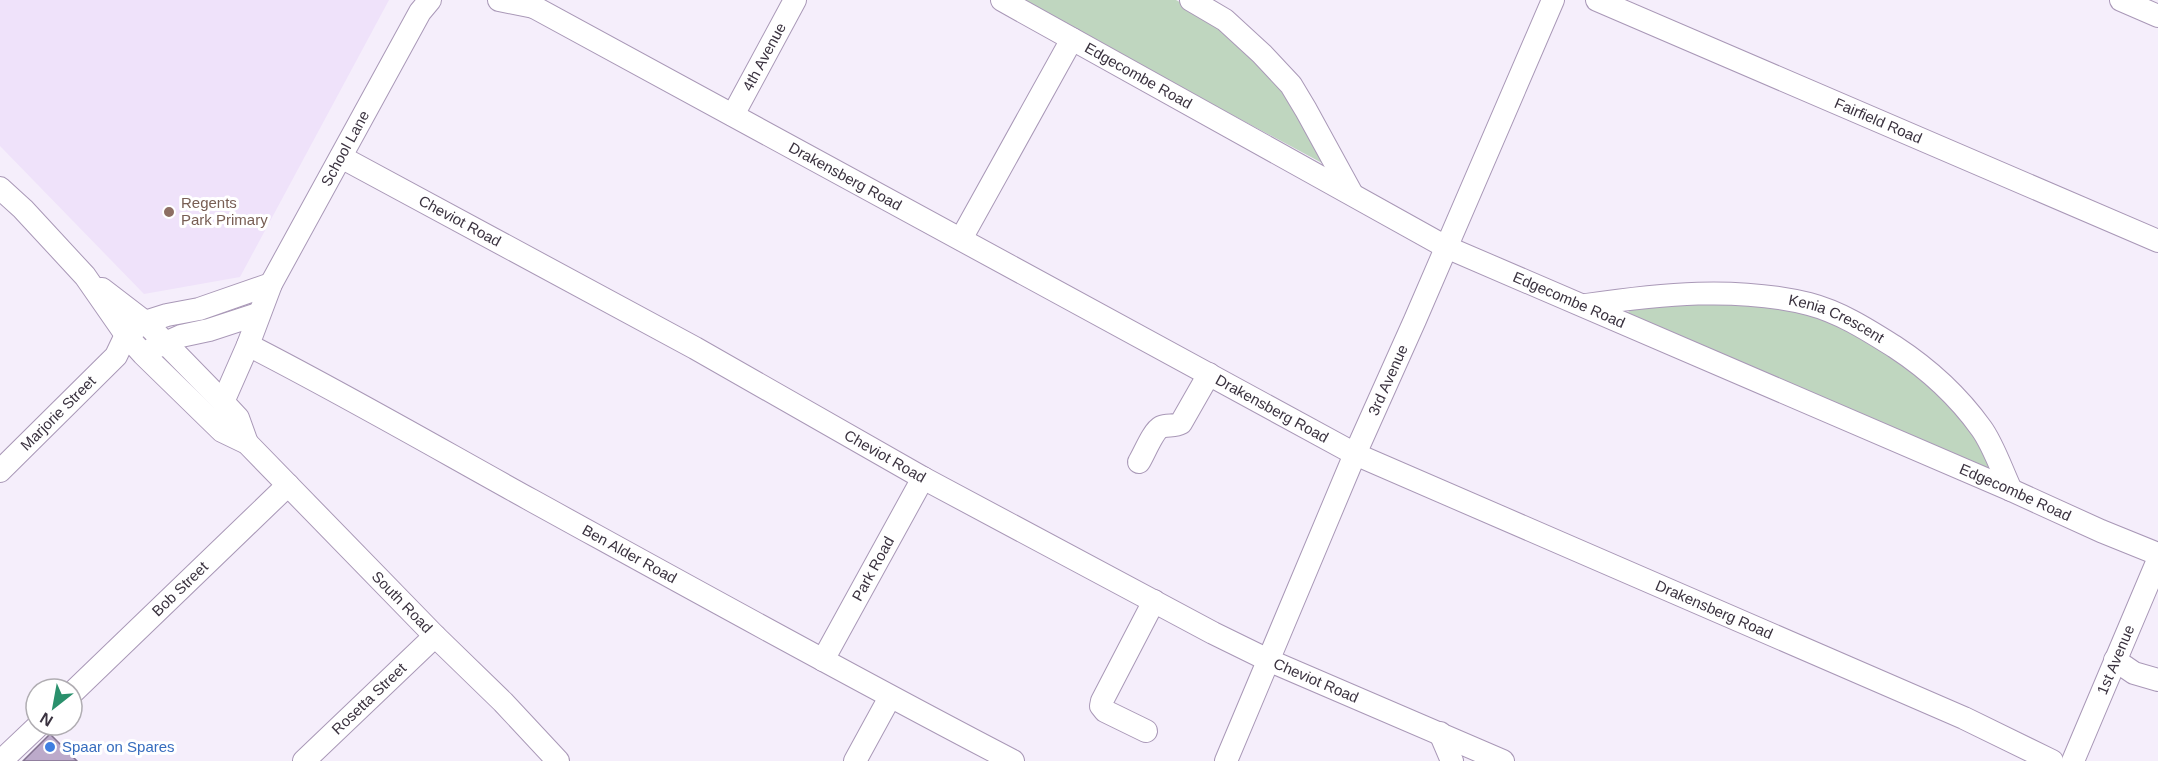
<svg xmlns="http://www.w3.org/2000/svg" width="2158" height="761" font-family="Arial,sans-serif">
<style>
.built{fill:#efe2fa}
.green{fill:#bfd6bf}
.building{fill:#bcaaca;stroke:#837290;stroke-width:1.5}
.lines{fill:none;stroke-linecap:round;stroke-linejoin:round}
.minor-casing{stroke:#a998b7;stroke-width:24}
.minor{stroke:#fff;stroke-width:22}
.education-dot{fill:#8d6e63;stroke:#fff;stroke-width:2}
.shop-dot{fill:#3f7fe0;stroke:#fff;stroke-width:2}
.labels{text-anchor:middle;stroke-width:6;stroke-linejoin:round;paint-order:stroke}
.street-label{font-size:15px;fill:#3a323f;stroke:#fff}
.education-label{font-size:15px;fill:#785e54;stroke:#fff;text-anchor:start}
.shop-label{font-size:15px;fill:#366cbe;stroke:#fff;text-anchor:start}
</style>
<rect width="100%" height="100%" fill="#f5eefb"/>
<path class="built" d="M0 0H389L240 277 144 294 0 146Z"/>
<path class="green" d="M1018 0H1176L1200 13 1256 56 1308 119 1322 163Z
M1721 300 1810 313 1857 334 1917 371 1974 429 1992 471 1623 315 1638 306Z"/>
<path class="building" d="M50 734 77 761H23Z"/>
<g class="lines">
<g class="minor-casing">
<g id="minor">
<path d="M499 0 534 7"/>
<path id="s1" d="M521 0 1355 454 1964 718 2052 761"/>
<path id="s2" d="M1002 0 1446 247 2011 490 2101 531 2158 554"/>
<path d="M1191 0 1225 20 1262 54 1291 85 1306 110 1352 194"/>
<path id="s3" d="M1597 0 2158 241"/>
<path d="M2121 0 2158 16"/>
<path id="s4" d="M733 115 795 0"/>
<path id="s5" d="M341 157 695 348 923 478 1213 633 1268 660 1503 761"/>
<path id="s6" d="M0 188 23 209 85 276 126 335 143 354 222 431 247 443 435 636 503 702 558 761"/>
<path d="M961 239 1072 39"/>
<path d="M102 289 145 322 223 402 238 418 247 443"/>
<path id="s7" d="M1586 305C1660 294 1736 286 1809 304 1840 312 1868 330 1895 347 1927 368 1958 396 1981 428 1993 444 2002 471 2011 490"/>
<path id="s8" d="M248 345C344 394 437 448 531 500 691 588 851 677 1013 761"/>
<path d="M152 349 181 336 209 330 258 314"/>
<path id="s9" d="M223 402 248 345 271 284 420 12 430 0"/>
<path d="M1139 462C1144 454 1153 431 1161 427 1168 424 1174 427 1181 423L1209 374"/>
<path id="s10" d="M0 471 116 356 126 335 145 322 167 315 199 309 271 284"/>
<path id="s11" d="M823 660 923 478"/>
<path d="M2115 660 2134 673 2158 680"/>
<path id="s12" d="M72 693 288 485"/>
<path d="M1146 731 1105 711 1101 706 1102 701 1154 601"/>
<path d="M1440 733 1452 761"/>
<path d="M1 761 39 725"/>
<path id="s13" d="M304 761 435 636"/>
<path d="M855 761 890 697"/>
<path id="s14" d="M1226 761 1355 454 1415 320 1553 0"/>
<path id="s15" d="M2073 761 2158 560"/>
</g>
</g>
<use href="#minor" class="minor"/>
</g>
<circle class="education-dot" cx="169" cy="212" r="6"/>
<circle class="shop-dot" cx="50" cy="747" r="6"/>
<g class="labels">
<g class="street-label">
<text dy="5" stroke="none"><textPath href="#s4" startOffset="66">4th Avenue</textPath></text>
<text dy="5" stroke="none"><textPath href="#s2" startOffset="156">Edgecombe Road</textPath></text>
<text dy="5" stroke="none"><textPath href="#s3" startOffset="306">Fairfield Road</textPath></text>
<text dy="5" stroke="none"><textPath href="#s9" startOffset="282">School Lane</textPath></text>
<text dy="5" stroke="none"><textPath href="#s1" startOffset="369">Drakensberg Road</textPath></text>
<text dy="5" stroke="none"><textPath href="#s5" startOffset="135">Cheviot Road</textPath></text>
<text dy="5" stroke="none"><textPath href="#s2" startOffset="642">Edgecombe Road</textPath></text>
<text dy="5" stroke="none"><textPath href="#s7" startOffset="255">Kenia Crescent</textPath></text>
<text dy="5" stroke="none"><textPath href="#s14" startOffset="414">3rd Avenue</textPath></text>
<text dy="5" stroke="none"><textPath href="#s1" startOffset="855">Drakensberg Road</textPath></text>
<text dy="5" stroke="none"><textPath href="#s10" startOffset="82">Marjorie Street</textPath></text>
<text dy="5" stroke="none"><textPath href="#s5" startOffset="621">Cheviot Road</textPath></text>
<text dy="5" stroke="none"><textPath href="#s2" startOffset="1128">Edgecombe Road</textPath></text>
<text dy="5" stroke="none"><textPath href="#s8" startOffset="435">Ben Alder Road</textPath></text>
<text dy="5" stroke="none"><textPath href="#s11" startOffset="104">Park Road</textPath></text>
<text dy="5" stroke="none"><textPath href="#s12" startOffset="150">Bob Street</textPath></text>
<text dy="5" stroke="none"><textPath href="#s6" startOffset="580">South Road</textPath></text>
<text dy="5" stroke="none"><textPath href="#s1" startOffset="1341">Drakensberg Road</textPath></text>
<text dy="5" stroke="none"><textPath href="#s15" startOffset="110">1st Avenue</textPath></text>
<text dy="5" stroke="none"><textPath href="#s5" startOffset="1107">Cheviot Road</textPath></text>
<text dy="5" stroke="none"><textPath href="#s13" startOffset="90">Rosetta Street</textPath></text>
</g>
<g class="education-label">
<text x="181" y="208">Regents<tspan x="181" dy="17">Park Primary</tspan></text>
</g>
<g class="shop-label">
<text x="62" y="752">Spaar on Spares</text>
</g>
</g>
<g transform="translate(54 707) rotate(211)"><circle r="28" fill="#ffffff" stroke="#b0adb2" stroke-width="1.5"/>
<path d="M0-4.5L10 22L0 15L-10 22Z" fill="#2a906c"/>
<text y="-9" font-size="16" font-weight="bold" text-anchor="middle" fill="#3a323f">N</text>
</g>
</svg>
